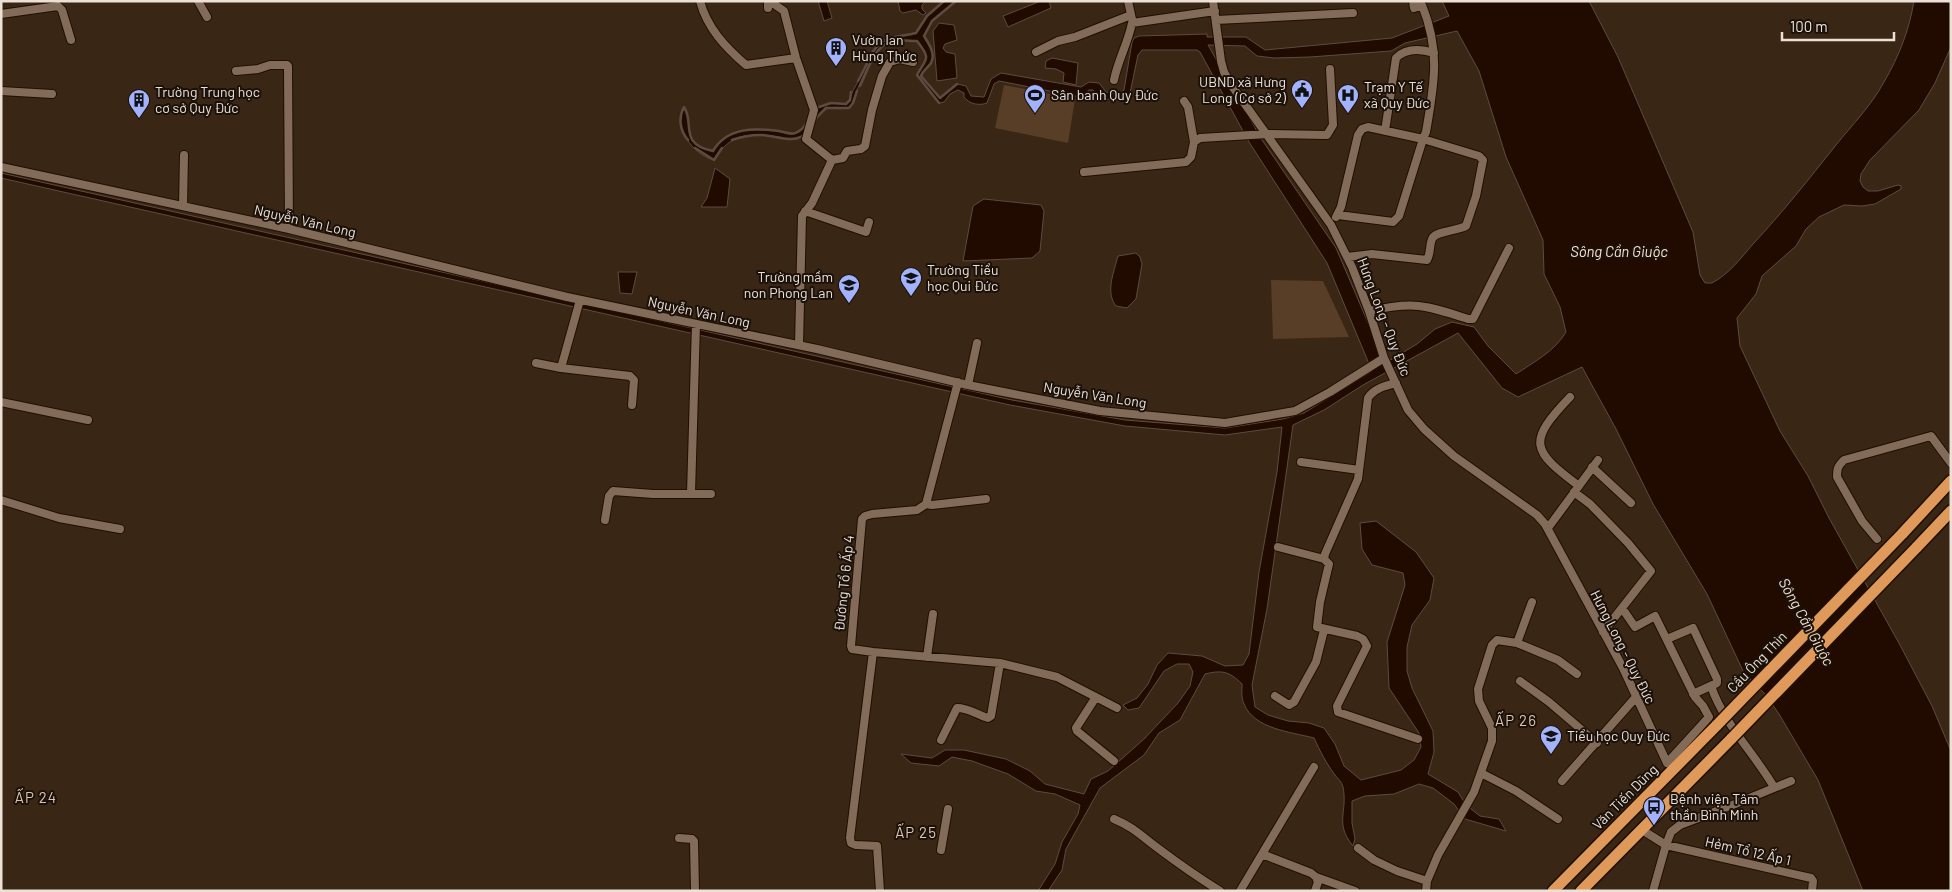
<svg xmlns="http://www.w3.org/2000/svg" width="1952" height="892" font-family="Barlow,sans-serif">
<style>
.green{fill:#593e27}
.water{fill:#210b00;stroke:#5e4b40;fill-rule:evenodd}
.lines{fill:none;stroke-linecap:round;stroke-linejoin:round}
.stream{stroke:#5e4b40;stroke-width:2.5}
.minor-casing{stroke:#200f01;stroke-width:10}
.highway-casing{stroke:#200f01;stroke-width:14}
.minor{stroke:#826c59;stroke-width:8}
.highway{stroke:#de995b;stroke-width:11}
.highway-bridge-casing{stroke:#200f01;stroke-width:14;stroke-linecap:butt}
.highway-bridge{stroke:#de995b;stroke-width:11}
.labels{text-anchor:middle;stroke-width:4;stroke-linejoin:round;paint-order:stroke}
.poi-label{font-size:14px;fill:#ede0d6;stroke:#1a110a;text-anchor:start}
.street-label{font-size:14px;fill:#ede0d6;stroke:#1a110a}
.water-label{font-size:15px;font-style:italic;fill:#f7dfcc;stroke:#1a110a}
.neighbourhood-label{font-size:15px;letter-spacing:1px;fill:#dec4b0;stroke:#1a110a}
</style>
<rect width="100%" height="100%" fill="#392615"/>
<path class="green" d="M1004 85 1075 99 1068 143 995 128Z
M1271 280 1323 281 1349 337 1273 339Z"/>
<path class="water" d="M818 1H827L832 18 824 21Z
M898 1H926L922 5V9L926 13 923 15 916 10 903 13 900 11Z
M944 1H956L932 21 924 36C929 44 936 54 931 63 928 68 923 70 921 76L940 98 957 84 966 86 971 96 984 97 991 79 1001 73 1081 87 1089 82 1099 83 1106 92 1118 94 1124 90 1132 42 1134 38 1139 36 1207 34V37H1246L1265 50 1392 38 1449 16 1442 1H1589L1618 57 1693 232 1700 275 1705 283H1712C1729 274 1741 258 1753 244 1782 213 1809 179 1836 145 1852 125 1871 106 1884 82 1899 56 1909 31 1914 1H1951V47L1935 83 1919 110 1870 160 1861 174 1860 181 1863 187 1868 191H1878L1898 185 1901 186V189L1875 204 1862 206 1844 205 1819 217 1806 229 1796 246 1762 276 1756 294 1737 318 1740 346 1780 431 1808 476 1829 518 1900 645 1932 706 1951 751V891H1863L1818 780 1779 714 1765 694 1744 673 1707 594 1653 504 1616 429 1582 367 1518 397 1502 388 1458 333 1363 385 1324 410 1293 425 1267 609 1252 685 1255 707 1268 715 1288 721 1309 723 1324 728 1335 744 1344 766 1361 780 1401 770 1414 760 1421 747 1419 733 1389 688 1387 642 1405 585 1403 573 1372 565 1362 549 1360 523 1376 521 1416 552 1434 578 1430 600 1412 625 1407 647V671L1412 688 1433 731 1434 752 1428 774 1458 792 1466 805 1480 816 1499 819 1506 831 1465 819 1454 804 1433 788 1419 784 1394 794 1365 796 1352 801V823L1355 839 1353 846C1334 823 1348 812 1343 787 1342 782 1338 779 1335 775 1326 763 1320 751 1314 738 1291 732 1254 729 1244 704 1241 698 1242 689 1242 684 1229 671 1222 670 1205 674L1180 720 1159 733 1144 755 1100 788 1066 849 1062 870 1048 891H1038L1055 864 1062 842 1078 814 1080 805 1055 794 1036 791 1008 774 972 761 952 757 939 766 911 763 901 754 932 758 945 750H964L1006 759 1030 771 1045 784 1084 794 1091 779 1108 771 1144 739 1178 703 1190 686 1193 672 1189 664H1177L1164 671 1139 708 1128 710 1123 705 1137 698 1148 684 1157 665 1168 653 1202 656 1225 666 1243 665 1249 654 1259 572 1277 472 1282 427 1225 435 1125 426 1010 405 1 178V173L1012 400 1125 420 1225 428 1283 419 1304 413 1372 371 1327 263 1249 142 1200 52 1197 50H1142L1138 55 1130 93 1120 101 1101 98 1093 90H1089L1080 97 999 81 994 84 987 103C979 106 969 104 964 97V93L958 90 950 94 944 102 939 103 917 75C926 58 932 60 917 41 908 41 898 39 890 42 875 47 863 77 857 90 854 97 854 102 849 108 843 108 831 106 826 109 813 115 810 135 797 139 791 141 784 138 778 137 749 133 730 133 714 160 694 155 671 127 684 107 695 122 678 145 713 151 728 126 753 128 779 131 783 132 790 135 794 134 805 131 811 116 816 108L831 103 846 104C851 99 851 93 855 87 864 72 869 47 886 39 895 35 907 35 916 33L927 16ZM1457 31 1479 71 1506 157 1543 240 1544 274 1560 307 1566 332C1555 351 1534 362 1516 374L1488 346 1474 327 1452 322 1435 329 1417 344 1382 365 1369 325 1336 248 1262 140 1208 45 1245 46 1257 56 1274 58 1310 57 1391 51 1405 43Z
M1041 1H1049L1051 8 1008 27 1003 16Z
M939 23 954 25 957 40 945 44 943 48 946 52 955 54 957 78 937 81 933 31Z
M1052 58 1078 63 1076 85 1063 82 1064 73 1056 69 1045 68 1046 61Z
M715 168 730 179 727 207H701L707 198Z
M984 199 1041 205 1044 211 1040 251 1032 258 963 261 973 206Z
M1136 253 1140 257 1142 264 1136 299 1127 308 1116 306C1105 292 1114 272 1118 256Z
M618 272H637L632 294 620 293Z"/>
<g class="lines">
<path class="stream" d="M956 1 932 21 924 36C929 44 936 54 931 63 928 68 923 70 921 76L940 98 957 84
M870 57C881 35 896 38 916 33L927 16 944 1
M858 81 867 64
M860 86C868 70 875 41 897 40 903 40 910 41 917 41 932 60 926 58 917 75L939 103
M816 108 831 103 846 104 850 100 851 92
M814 120 826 108H849L853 103 857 91
M688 140C680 131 678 118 684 107 695 123 678 144 713 151 727 127 754 128 779 131 784 132 791 135 795 133 800 132 804 127 807 123
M732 140C741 137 750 135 760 135 775 135 791 144 804 135
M695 148 714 160 722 148"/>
<g class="minor-casing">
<path id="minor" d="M198 1 207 17
M700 1C707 28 726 48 746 65L796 58
M1128 1 1132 19
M1213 1 1221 61 1224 72 1232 86 1331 225 1352 267 1369 311 1384 358 1408 410 1424 429 1454 456 1537 515 1545 524 1623 668 1667 763 1709 717 1703 706 1695 697 1655 616 1635 627 1622 608
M768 8V3L774 4 784 11 796 58 814 110 806 139 832 160 812 203 802 216 799 345
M1 14 58 6 62 10 71 40
M1216 20 1353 13
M1036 52 1058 41 1075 37 1131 15
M236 71 258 69 270 65H287L288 66 289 229
M1114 80C1118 60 1128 43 1132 23L1215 11
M1 91 52 94
M1184 101 1188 107 1194 142
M1385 131 1396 58C1406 48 1421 49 1434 53
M832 160 843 158 847 151 861 149 865 146 872 110 882 76 890 62 900 59 913 62
M1 167 289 229 567 297 817 349 968 385 1100 411 1225 423 1266 416 1295 411 1330 392 1384 358
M1084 172 1186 162 1191 157 1194 142 1200 138 1268 134 1327 135 1333 125 1330 69
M183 206 184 155
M805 211 866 232 869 222
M1338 215 1393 222 1399 216 1423 139 1479 156 1483 160 1476 196 1466 226C1457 231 1435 231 1432 239 1429 246 1431 253 1427 260L1372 254 1347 257
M1336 217 1341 207 1358 135 1362 129 1368 127 1423 139 1426 132C1434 85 1441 52 1422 5L1414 8 1413 1
M1369 311C1414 301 1425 305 1468 319H1473L1509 248
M536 363 561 368 580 300
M561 368 630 376 634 380 632 405
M958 382 926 504 917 510 872 514 865 516 862 519 851 646 852 649 873 652 1000 663 1057 677 1117 708
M1396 383C1386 386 1374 388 1368 398L1358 479 1325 554 1324 559 1329 564 1320 602 1317 627 1357 636 1363 639 1367 646 1337 706 1338 712 1418 739
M968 385 977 343
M1570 397C1527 442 1531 450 1579 486
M1 402 88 420
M1301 462 1359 470
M1592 467 1631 503
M1574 492 1590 504 1628 543 1651 571 1603 632
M691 493 696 324
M1 500 59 518 120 529
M926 504 932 505 986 499
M605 520 609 496 613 491 653 494H711
M1548 528 1598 460
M1877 539 1862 521 1837 477C1837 468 1838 466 1844 460L1931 436 1951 463
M1278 547 1324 559
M1667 639 1693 628 1717 679V683L1693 694
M1517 643 1558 660 1577 674
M873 652 850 838 851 843 856 845 877 846 880 891
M927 657 933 614
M1520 681 1549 702 1597 743
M1711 686C1724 724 1754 753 1774 787
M1275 696 1289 705 1294 702 1316 662 1324 630
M1096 697 1076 728 1077 731 1114 761
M941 740 957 708C969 708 977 715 988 718L991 716 1000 663
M1481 773 1516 791 1558 819
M1562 781 1636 697
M1791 781 1735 804 1680 825 1671 832 1666 845 1811 878 1813 881 1812 891
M1114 819C1135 828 1141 836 1159 849 1179 864 1199 878 1220 891
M1642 830 1666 845 1653 891
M679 838 692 839 694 841 695 891
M1358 848 1374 860 1397 871 1427 881
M941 850 948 809
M1262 854 1311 873 1316 877 1318 882 1315 891
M1316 877 1355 891
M1240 891 1314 767
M1426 891 1427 881 1438 855 1474 792 1492 741V728L1479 701 1478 689 1492 645 1497 640 1517 643 1532 602"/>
</g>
<g class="highway-casing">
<path id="highway" d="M1902 534 1951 481
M1916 548 1951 511
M1553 891 1717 725
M1581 891 1732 738"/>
</g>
<use href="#minor" class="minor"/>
<use href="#highway" class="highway"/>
<g class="highway-bridge-casing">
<path id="highway-bridge" d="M1717 725 1902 534
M1732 738 1916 548"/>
</g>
<use href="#highway-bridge" class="highway-bridge"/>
</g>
<defs>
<g id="building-pin" transform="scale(1.125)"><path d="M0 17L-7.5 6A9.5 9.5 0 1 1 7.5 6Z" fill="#a3b2fd" stroke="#1a110a"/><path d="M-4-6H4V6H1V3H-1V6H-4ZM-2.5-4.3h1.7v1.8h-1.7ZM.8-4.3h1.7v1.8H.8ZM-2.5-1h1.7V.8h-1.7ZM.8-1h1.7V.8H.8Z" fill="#111"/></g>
<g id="civic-pin" transform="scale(1.125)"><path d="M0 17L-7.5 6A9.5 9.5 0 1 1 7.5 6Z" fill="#a3b2fd" stroke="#1a110a"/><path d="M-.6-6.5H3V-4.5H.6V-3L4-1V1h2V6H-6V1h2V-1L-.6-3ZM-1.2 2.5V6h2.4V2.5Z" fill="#111"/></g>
<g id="stadium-pin" transform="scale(1.125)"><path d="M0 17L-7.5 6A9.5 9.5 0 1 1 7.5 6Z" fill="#a3b2fd" stroke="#1a110a"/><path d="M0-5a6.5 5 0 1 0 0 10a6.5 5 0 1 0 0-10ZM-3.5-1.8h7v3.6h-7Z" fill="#111"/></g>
<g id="hospital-pin" transform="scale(1.125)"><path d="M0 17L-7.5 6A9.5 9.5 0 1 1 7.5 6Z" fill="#a3b2fd" stroke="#1a110a"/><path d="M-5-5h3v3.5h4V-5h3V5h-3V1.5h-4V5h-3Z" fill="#111"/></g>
<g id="school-pin" transform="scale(1.125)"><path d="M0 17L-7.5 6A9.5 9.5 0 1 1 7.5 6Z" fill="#a3b2fd" stroke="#1a110a"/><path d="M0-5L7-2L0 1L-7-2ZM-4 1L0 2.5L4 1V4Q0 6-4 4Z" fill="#111"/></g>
<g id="bus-pin" transform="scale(1.125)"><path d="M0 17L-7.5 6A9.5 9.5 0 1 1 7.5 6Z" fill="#a3b2fd" stroke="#1a110a"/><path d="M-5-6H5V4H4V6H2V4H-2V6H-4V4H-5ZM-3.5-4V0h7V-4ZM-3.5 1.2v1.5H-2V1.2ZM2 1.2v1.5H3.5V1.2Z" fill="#111"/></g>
</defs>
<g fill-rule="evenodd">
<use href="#building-pin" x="836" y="48"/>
<use href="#civic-pin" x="1302" y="90"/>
<use href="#stadium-pin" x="1035" y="95"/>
<use href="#hospital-pin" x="1348" y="95"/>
<use href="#building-pin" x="139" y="100"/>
<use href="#school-pin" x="911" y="278"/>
<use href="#school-pin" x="849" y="285"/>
<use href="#school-pin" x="1551" y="736"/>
<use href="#bus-pin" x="1654" y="807"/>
</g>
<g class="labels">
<g class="poi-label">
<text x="852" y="45">Vườn lan<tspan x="852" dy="16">Hùng Thức</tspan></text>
<text x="1286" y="87" text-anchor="end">UBND xã Hưng<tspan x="1286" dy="16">Long (Cơ sở 2)</tspan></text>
<text x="1364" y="92">Trạm Y Tế<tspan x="1364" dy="16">xã Quy Đức</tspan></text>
<text x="155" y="97">Trường Trung học<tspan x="155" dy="16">cơ sở Quy Đức</tspan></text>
<text x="1051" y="100">Sân banh Quy Đức</text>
<text x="927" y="275">Trường Tiểu<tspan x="927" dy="16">học Qui Đức</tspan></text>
<text x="833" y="282" text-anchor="end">Trường mầm<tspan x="833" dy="16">non Phong Lan</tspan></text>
<text x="1567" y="741">Tiểu học Quy Đức</text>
<text x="1670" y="804">Bệnh viện Tâm<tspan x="1670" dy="16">thần Bình Minh</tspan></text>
</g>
<g class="street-label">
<text transform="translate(305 221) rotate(13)" y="5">Nguyễn Văn Long</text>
<text transform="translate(699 312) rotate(12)" y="5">Nguyễn Văn Long</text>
<text transform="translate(1384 317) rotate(69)" y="5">Hưng Long - Quy Đức</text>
<text transform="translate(1095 395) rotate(9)" y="5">Nguyễn Văn Long</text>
<text transform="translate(844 583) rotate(-84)" y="5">Đường Tổ 6 Ấp 4</text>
<text transform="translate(1623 647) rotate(63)" y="5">Hưng Long - Quy Đức</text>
<text transform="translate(1757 662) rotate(-46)" y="5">Cầu Ông Thìn</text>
<text transform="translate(1625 797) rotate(-45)" y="5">Văn Tiến Dũng</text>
<text transform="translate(1748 851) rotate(13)" y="5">Hẻm Tổ 12 Ấp 1</text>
</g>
<g class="water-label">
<text x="1619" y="257">Sông Cần Giuộc</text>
<text transform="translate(1806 622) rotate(61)" y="5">Sông Cần Giuộc</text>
</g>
<g class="neighbourhood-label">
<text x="1516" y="726">ẤP 26</text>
<text x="36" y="803">ẤP 24</text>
<text x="916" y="838">ẤP 25</text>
</g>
</g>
<rect width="1952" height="892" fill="none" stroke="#ede0d6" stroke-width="5"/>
<path d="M1782 32v8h112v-8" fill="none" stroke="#ede0d6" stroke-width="2.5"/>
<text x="1790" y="32" font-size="15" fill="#ede0d6" stroke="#1a110a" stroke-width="4" paint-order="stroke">100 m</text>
</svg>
